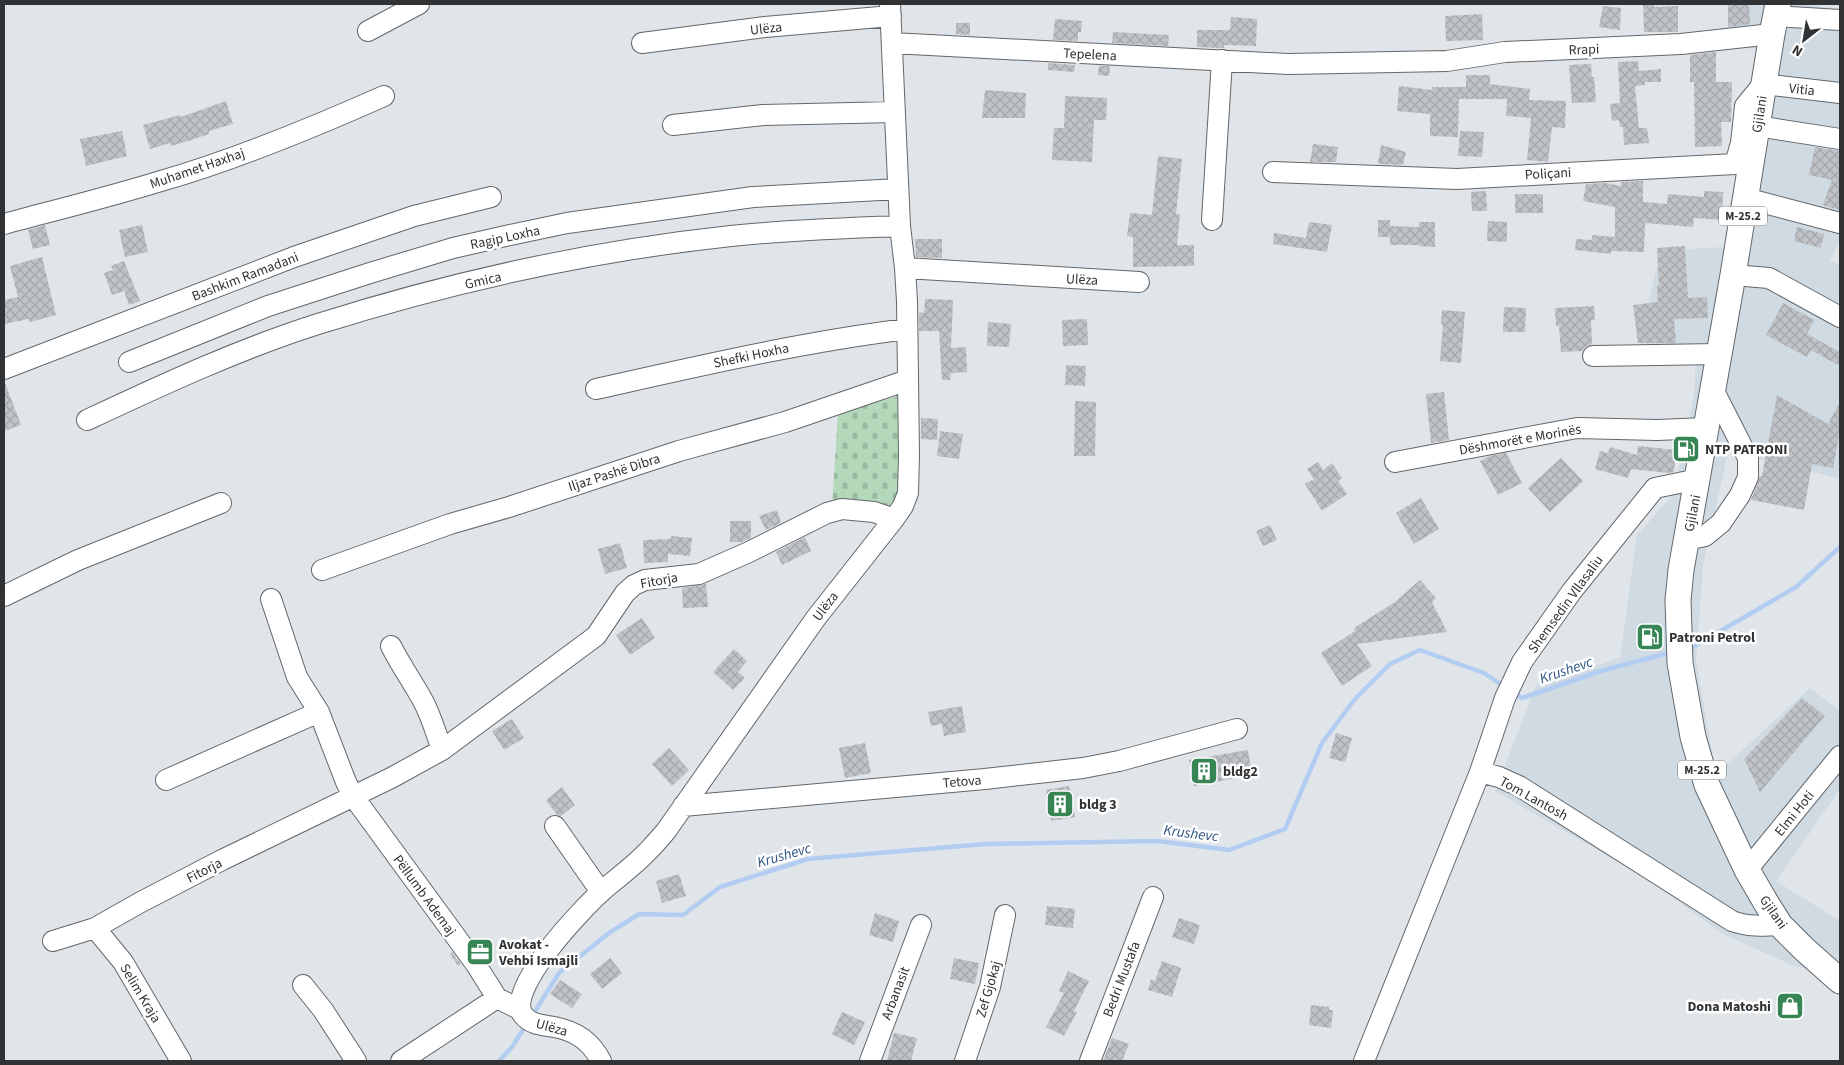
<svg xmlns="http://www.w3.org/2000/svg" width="1844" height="1065" font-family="'Source Sans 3',sans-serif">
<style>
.built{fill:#cfdae3}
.cemetery{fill:url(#cemetery-stones)}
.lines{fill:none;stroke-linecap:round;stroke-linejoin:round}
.stream{stroke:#b2cdf1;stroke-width:4.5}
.building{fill:url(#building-cross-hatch)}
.minor-casing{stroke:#63676b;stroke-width:22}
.major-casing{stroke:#63676b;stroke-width:27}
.minor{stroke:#fff;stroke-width:20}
.major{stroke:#fff;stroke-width:25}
.labels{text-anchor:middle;stroke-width:5;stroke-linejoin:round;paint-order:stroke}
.shield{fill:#fff;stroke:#6e7070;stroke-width:1}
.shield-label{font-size:12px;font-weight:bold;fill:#303233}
.street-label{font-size:14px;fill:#303233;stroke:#fff}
.poi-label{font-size:14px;font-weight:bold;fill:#303233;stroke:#fff;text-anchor:start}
.water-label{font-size:15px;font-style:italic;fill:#315685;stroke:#fff}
</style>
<defs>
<pattern id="cemetery-stones" width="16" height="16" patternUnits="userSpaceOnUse" patternTransform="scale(1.25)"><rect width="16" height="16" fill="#b3d8ba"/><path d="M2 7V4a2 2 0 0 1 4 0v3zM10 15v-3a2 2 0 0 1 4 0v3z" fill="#9abaa0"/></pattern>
<pattern id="building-cross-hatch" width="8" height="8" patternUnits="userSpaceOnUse" patternTransform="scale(1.25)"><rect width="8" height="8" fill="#bfc3c7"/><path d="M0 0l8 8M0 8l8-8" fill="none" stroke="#a4a8ab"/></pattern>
</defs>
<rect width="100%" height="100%" fill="#e0e5e9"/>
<path class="built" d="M1728 4H1802L1840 9V240L1830 261 1840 265V472L1838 478 1728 452 1703 566 1696 661 1716 774 1810 688 1840 711V789L1776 881 1840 921V959L1822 972 1794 966 1721 933 1646 878 1495 791 1536 685 1620 658 1637 535 1673 495 1694 394 1696 361H1647L1646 312 1661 250 1729 247 1756 48 1728 49Z"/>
<path class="cemetery" d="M903 395 900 502 883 511 832 508 838 413Z"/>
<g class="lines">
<path class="stream" d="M1687 648 1693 647 1796 587 1840 547
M1514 693 1522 698 1601 671 1672 652
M532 1016 559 973 609 933 639 914 683 915 720 887 808 859 985 844 1157 841 1229 850 1285 829 1322 743 1355 699 1390 664 1420 650 1484 673 1505 687
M499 1061 512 1047 526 1025"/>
</g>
<path class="building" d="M1643 4H1654V7L1678 6V32H1644Z
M1728 4H1749L1750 24 1728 27Z
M1603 6 1621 8 1620 30 1599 27Z
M1482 14 1483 40 1446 41 1445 16Z
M1231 17 1257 19 1256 46 1224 45V48L1197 47V30H1230Z
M1055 19 1082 21 1081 32H1078V41L1053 40Z
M956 23H970V35L956 34Z
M1113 32 1169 35 1168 46 1112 43Z
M1716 52V82H1732L1731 122H1721L1722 146 1695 147 1694 82H1690V55Z
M1638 61 1639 71 1661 69V82H1645V85L1635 86 1639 128H1647L1649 143 1624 145 1623 127H1620L1619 120 1612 121 1610 104 1620 103 1618 62Z
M1048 63 1075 65 1074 72 1048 70Z
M1591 64 1592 77H1594L1596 102 1572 103 1569 65Z
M1099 66H1110L1109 76 1098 75Z
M1466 75H1490V84L1530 89 1529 100 1566 101 1565 128 1552 127 1548 162 1527 160 1531 118 1506 116 1507 99H1459L1458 137 1430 136V114L1397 111 1399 86 1432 90V87H1466Z
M985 90 1026 93 1025 118H982Z
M1065 96 1107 98 1106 120H1094L1092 162 1052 160 1054 128H1064Z
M226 101 233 124 209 131V134L188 141 171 146 170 143 150 149 143 125 180 115 181 117Z
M122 131 127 156 86 166 80 139Z
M1460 131 1484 132 1482 157 1458 156Z
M1313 144 1338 147 1336 162H1310Z
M1381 145 1406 152 1403 165 1378 164Z
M1815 147 1840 151V210L1823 205 1832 180 1809 175Z
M1158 156 1182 159 1176 214H1180L1177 245H1194V266L1133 267V237L1127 236 1130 213 1152 215Z
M1643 181V202L1667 204 1668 194 1704 197V191L1723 192 1722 220 1694 218 1693 227 1645 223 1644 252 1611 251V254L1575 250 1576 239 1592 240V235L1615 237V207L1583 201 1586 184 1606 183 1621 186V182Z
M1486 191 1487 211H1472L1471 192Z
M1515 194H1543V213H1515Z
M1378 220H1390V226L1419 227V222H1435V247L1419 246V245H1390V237H1378Z
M1488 221 1507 222V242L1487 241Z
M1309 222 1332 225 1327 252 1273 244 1274 233 1306 238Z
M45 225 50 245 33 249 28 230Z
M142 225 148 252 125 257 119 230Z
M1797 227 1824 234 1821 248 1794 241Z
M915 239H942V258L916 257Z
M1685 246 1688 298 1707 297 1708 318 1674 319 1676 343H1638L1633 305 1658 302 1657 285H1659L1657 248Z
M42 257 56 315 30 322 29 319 4 324V300L18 297 10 266Z
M124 261 140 301 129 305 124 291 112 295 104 273 113 270 111 266Z
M925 299 953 300 951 348 966 347 967 372 951 373 950 380H942L939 331H919V312L924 313Z
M1783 303 1814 320 1807 334 1840 352V366L1811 350 1807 357 1766 335Z
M1594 306 1595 320H1591L1592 344 1587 346 1582 351 1561 352 1559 326H1556L1555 308Z
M1504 307 1526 308 1525 332H1503Z
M1442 310 1465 312 1461 363 1440 361 1443 325H1441Z
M1087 319 1088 345 1063 346 1062 320Z
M988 322 1011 324 1009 347 987 346Z
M1066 365 1086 366 1085 386 1065 385Z
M4 383H5L21 425 4 431Z
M1444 392 1449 440 1431 443 1426 394Z
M1777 395 1828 424 1840 402V430L1833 468 1812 464 1804 510 1751 500 1760 476H1762Z
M1075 401 1096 402 1095 456H1074Z
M921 418 938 419 937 440 921 439Z
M940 431 963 434 959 459 937 456Z
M1638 446 1676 450 1674 472 1669 473 1631 469 1628 478 1595 469 1600 451 1608 453 1610 447 1637 455Z
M1506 453 1522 483 1498 495 1480 461 1490 456Z
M1561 458 1583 481 1550 512 1528 488Z
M1318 462 1323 470 1332 463 1342 478 1338 481 1347 494 1322 511 1305 484 1314 479 1307 469Z
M1421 498 1439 529 1414 544 1396 513Z
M777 510 781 523 766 530 759 516Z
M730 521H751V538L742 542H730Z
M1270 525 1277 540 1263 546 1256 531Z
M671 536 692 538 690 556 668 554V562L644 563 643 540 671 539Z
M805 537 811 551 782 565 776 552Z
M620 543 627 568 605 574 598 549Z
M1420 580 1436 598 1432 602 1447 632 1357 644 1372 666 1342 686 1321 653 1355 631 1354 628 1395 602Z
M706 584 708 607 683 608 682 588Z
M642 618 655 638 630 655 616 635Z
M734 649 747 661 738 672 745 678 733 690 713 672Z
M1802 698 1825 716 1760 792 1744 759Z
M962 706 966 732 944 736 942 724 931 726 928 712Z
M512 719 524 738 504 750 492 731Z
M1336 733 1352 738 1345 762 1329 758Z
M865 743 871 773 845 778 839 748Z
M669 748 689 770 672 786 652 764Z
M1248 750 1252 775 1194 786 1189 760Z
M1069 786 1075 817 1051 821 1046 790Z
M562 787 575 805 561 816 557 815 546 800Z
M679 874 686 896 662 903 656 881Z
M1047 906 1075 909 1073 928 1045 925Z
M875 913 899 921 893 942 869 935Z
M1179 918 1200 925 1194 944 1172 937Z
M452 952 461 964 458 966 450 954Z
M610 958 622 973 602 989 590 974Z
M954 958 979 963 975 984 950 979Z
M1162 961 1181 968 1172 997 1148 990 1151 979 1155 981Z
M1068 971 1089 981 1074 1011 1077 1012 1064 1036 1046 1027 1064 993 1059 991Z
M560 980 582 994 572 1008 550 994Z
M1311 1005 1329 1007V1010H1333L1331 1028 1309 1025Z
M842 1012 865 1022 854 1045 832 1034Z
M894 1033 917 1038 911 1061H887Z
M1112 1038 1129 1044 1122 1061H1103Z"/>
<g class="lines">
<g class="minor-casing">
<path id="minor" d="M1775 16 1840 20
M368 31 419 4
M642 43 765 27 891 16
M892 43 1288 64 1447 61 1505 52 1681 44 1772 34
M673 125 763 115 895 112
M1757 126 1840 139
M1273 172 1457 179 1735 164 1741 143 1745 106 1763 84 1840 93
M1745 198 1840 223
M1212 220 1222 60
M4 224C56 210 109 197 161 181 237 159 312 128 384 96
M905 268 1139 282
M1733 275 1769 278 1840 317
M1593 356 1719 354
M129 362 268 306 370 273 453 248 510 235 567 223 753 197 898 189
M4 369 294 257 414 216 491 197
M596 389C699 366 802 342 907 329
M87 420C162 385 239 349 318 324 451 282 591 251 731 236 787 230 843 228 900 226
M1395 462 1577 428 1657 430 1706 428
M1686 540 1705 536 1721 523 1740 495 1748 477V458L1713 389
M322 570 450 524 509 507 679 451 785 422 908 380
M4 596 78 560 221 503
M271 599 297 677 319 712 346 782 353 796 475 963 497 998 521 1010
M391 646C400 664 412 681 422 699 431 715 436 733 442 750
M1480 772 1499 777 1519 786 1732 921C1748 927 1763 926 1780 925
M166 780 319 712
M683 806 985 779 1083 768 1119 761 1237 729
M555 826 601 892
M1747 870 1840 756
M95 928 123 962 181 1061
M53 941 95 928 141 902 222 860 391 778 442 750 596 636 625 593 634 585 645 580 699 574 749 552 827 513 842 509 874 512 894 519
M303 985 323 1010 356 1061
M401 1061 497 998
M601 1061C591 1041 576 1031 554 1027 543 1025 531 1025 523 1015 505 989 583 908 602 891 617 878 634 866 648 851 654 845 660 838 666 831L816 618 894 519 903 506 908 493 909 456 907 301 905 268 900 226 890 4
M870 1061 921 925
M965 1061 990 987 1005 915
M1090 1061 1153 897
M1364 1061 1480 772 1505 698 1522 662 1572 591 1655 488 1698 479"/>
</g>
<g class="major-casing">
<path id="major" d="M1778 4 1772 34 1733 275 1681 570 1678 600 1680 663 1693 737 1707 785 1747 870 1765 901 1780 925 1804 949 1840 981"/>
</g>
<use href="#minor" class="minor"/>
<use href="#major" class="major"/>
</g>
<defs>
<g id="fuel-square" transform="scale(1.4375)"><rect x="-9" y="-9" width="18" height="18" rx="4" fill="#378454" stroke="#fff"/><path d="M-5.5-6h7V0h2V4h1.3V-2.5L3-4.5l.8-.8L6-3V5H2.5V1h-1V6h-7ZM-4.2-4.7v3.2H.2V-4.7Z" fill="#fff"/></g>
<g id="building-square" transform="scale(1.4375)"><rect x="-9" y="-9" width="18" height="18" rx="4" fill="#378454" stroke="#fff"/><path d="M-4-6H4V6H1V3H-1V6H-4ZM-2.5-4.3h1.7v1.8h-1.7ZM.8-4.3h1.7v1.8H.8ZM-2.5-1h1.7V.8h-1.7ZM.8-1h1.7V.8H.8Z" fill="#fff"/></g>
<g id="office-square" transform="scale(1.4375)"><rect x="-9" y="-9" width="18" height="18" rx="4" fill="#378454" stroke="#fff"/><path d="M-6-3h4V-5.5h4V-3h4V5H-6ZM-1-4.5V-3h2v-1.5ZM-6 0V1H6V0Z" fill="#fff"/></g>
<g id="shop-square" transform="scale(1.4375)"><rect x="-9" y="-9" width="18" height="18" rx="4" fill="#378454" stroke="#fff"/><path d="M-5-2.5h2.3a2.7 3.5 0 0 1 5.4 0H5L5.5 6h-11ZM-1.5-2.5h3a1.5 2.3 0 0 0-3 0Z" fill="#fff"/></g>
</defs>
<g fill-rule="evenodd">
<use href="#fuel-square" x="1686" y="449"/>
<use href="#fuel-square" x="1650" y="637"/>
<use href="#building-square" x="1204" y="771"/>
<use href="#building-square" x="1060" y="804"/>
<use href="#office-square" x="480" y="952"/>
<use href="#shop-square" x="1790" y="1006"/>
</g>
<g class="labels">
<g class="shield">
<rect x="1719" y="206.5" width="48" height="19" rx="4"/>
<rect x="1678" y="760.5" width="48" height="19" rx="4"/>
</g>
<g class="shield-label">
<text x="1743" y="220">M-25.2</text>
<text x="1702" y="774">M-25.2</text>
</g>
<g class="street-label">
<text transform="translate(766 28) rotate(-6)" y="5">Ulëza</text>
<text transform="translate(1584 49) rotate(-2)" y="5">Rrapi</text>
<text transform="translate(1090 54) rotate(3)" y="5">Tepelena</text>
<text transform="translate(1802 89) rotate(6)" y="5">Vitia</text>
<text transform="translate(1759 114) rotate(-81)" y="5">Gjilani</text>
<text transform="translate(197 168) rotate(-19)" y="5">Muhamet Haxhaj</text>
<text transform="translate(1548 173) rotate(-3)" y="5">Poliçani</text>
<text transform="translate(505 237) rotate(-12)" y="5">Ragip Loxha</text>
<text transform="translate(245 276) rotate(-21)" y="5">Bashkim Ramadani</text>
<text transform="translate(1082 279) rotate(3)" y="5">Ulëza</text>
<text transform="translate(483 280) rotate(-13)" y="5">Gmica</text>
<text transform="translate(751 355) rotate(-12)" y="5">Shefki Hoxha</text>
<text transform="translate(1520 439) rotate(-10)" y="5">Dëshmorët e Morinës</text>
<text transform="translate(614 472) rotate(-18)" y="5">Iljaz Pashë Dibra</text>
<text transform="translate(1692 513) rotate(-79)" y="5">Gjilani</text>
<text transform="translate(659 580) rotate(-11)" y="5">Fitorja</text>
<text transform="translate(1565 604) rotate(-54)" y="5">Shemsedin Vllasaliu</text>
<text transform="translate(825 606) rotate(-53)" y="5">Ulëza</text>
<text transform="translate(962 781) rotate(-5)" y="5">Tetova</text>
<text transform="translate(1534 798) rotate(29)" y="5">Tom Lantosh</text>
<text transform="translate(1794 813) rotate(-51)" y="5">Elmi Hoti</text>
<text transform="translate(204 870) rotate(-27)" y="5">Fitorja</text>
<text transform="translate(425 895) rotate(54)" y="5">Pëllumb Ademaj</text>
<text transform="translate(1774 912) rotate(55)" y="5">Gjilani</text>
<text transform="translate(1121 979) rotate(-69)" y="5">Bedri Mustafa</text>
<text transform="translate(988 989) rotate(-74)" y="5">Zef Gjokaj</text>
<text transform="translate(141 993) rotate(59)" y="5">Selim Kraja</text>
<text transform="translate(895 993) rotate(-69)" y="5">Arbanasit</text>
<text transform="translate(552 1027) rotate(16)" y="5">Ulëza</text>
</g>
<g class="poi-label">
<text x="1705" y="454">NTP PATRONI</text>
<text x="1669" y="642">Patroni Petrol</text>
<text x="1223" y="776">bldg2</text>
<text x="1079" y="809">bldg 3</text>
<text x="499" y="949">Avokat -<tspan x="499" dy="16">Vehbi Ismajli</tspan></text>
<text x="1771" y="1011" text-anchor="end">Dona Matoshi</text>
</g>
<g class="water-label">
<text transform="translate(1566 670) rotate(-19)" y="5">Krushevc</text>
<text transform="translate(1191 833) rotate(7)" y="5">Krushevc</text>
<text transform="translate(784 855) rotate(-16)" y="5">Krushevc</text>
</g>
</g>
<rect width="1844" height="1065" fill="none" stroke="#303233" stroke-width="10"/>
<g transform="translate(1804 40) rotate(211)" stroke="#ffffff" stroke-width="4" paint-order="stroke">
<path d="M0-4L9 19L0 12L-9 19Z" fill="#303233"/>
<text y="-8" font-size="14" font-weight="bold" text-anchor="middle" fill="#303233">N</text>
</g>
</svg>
